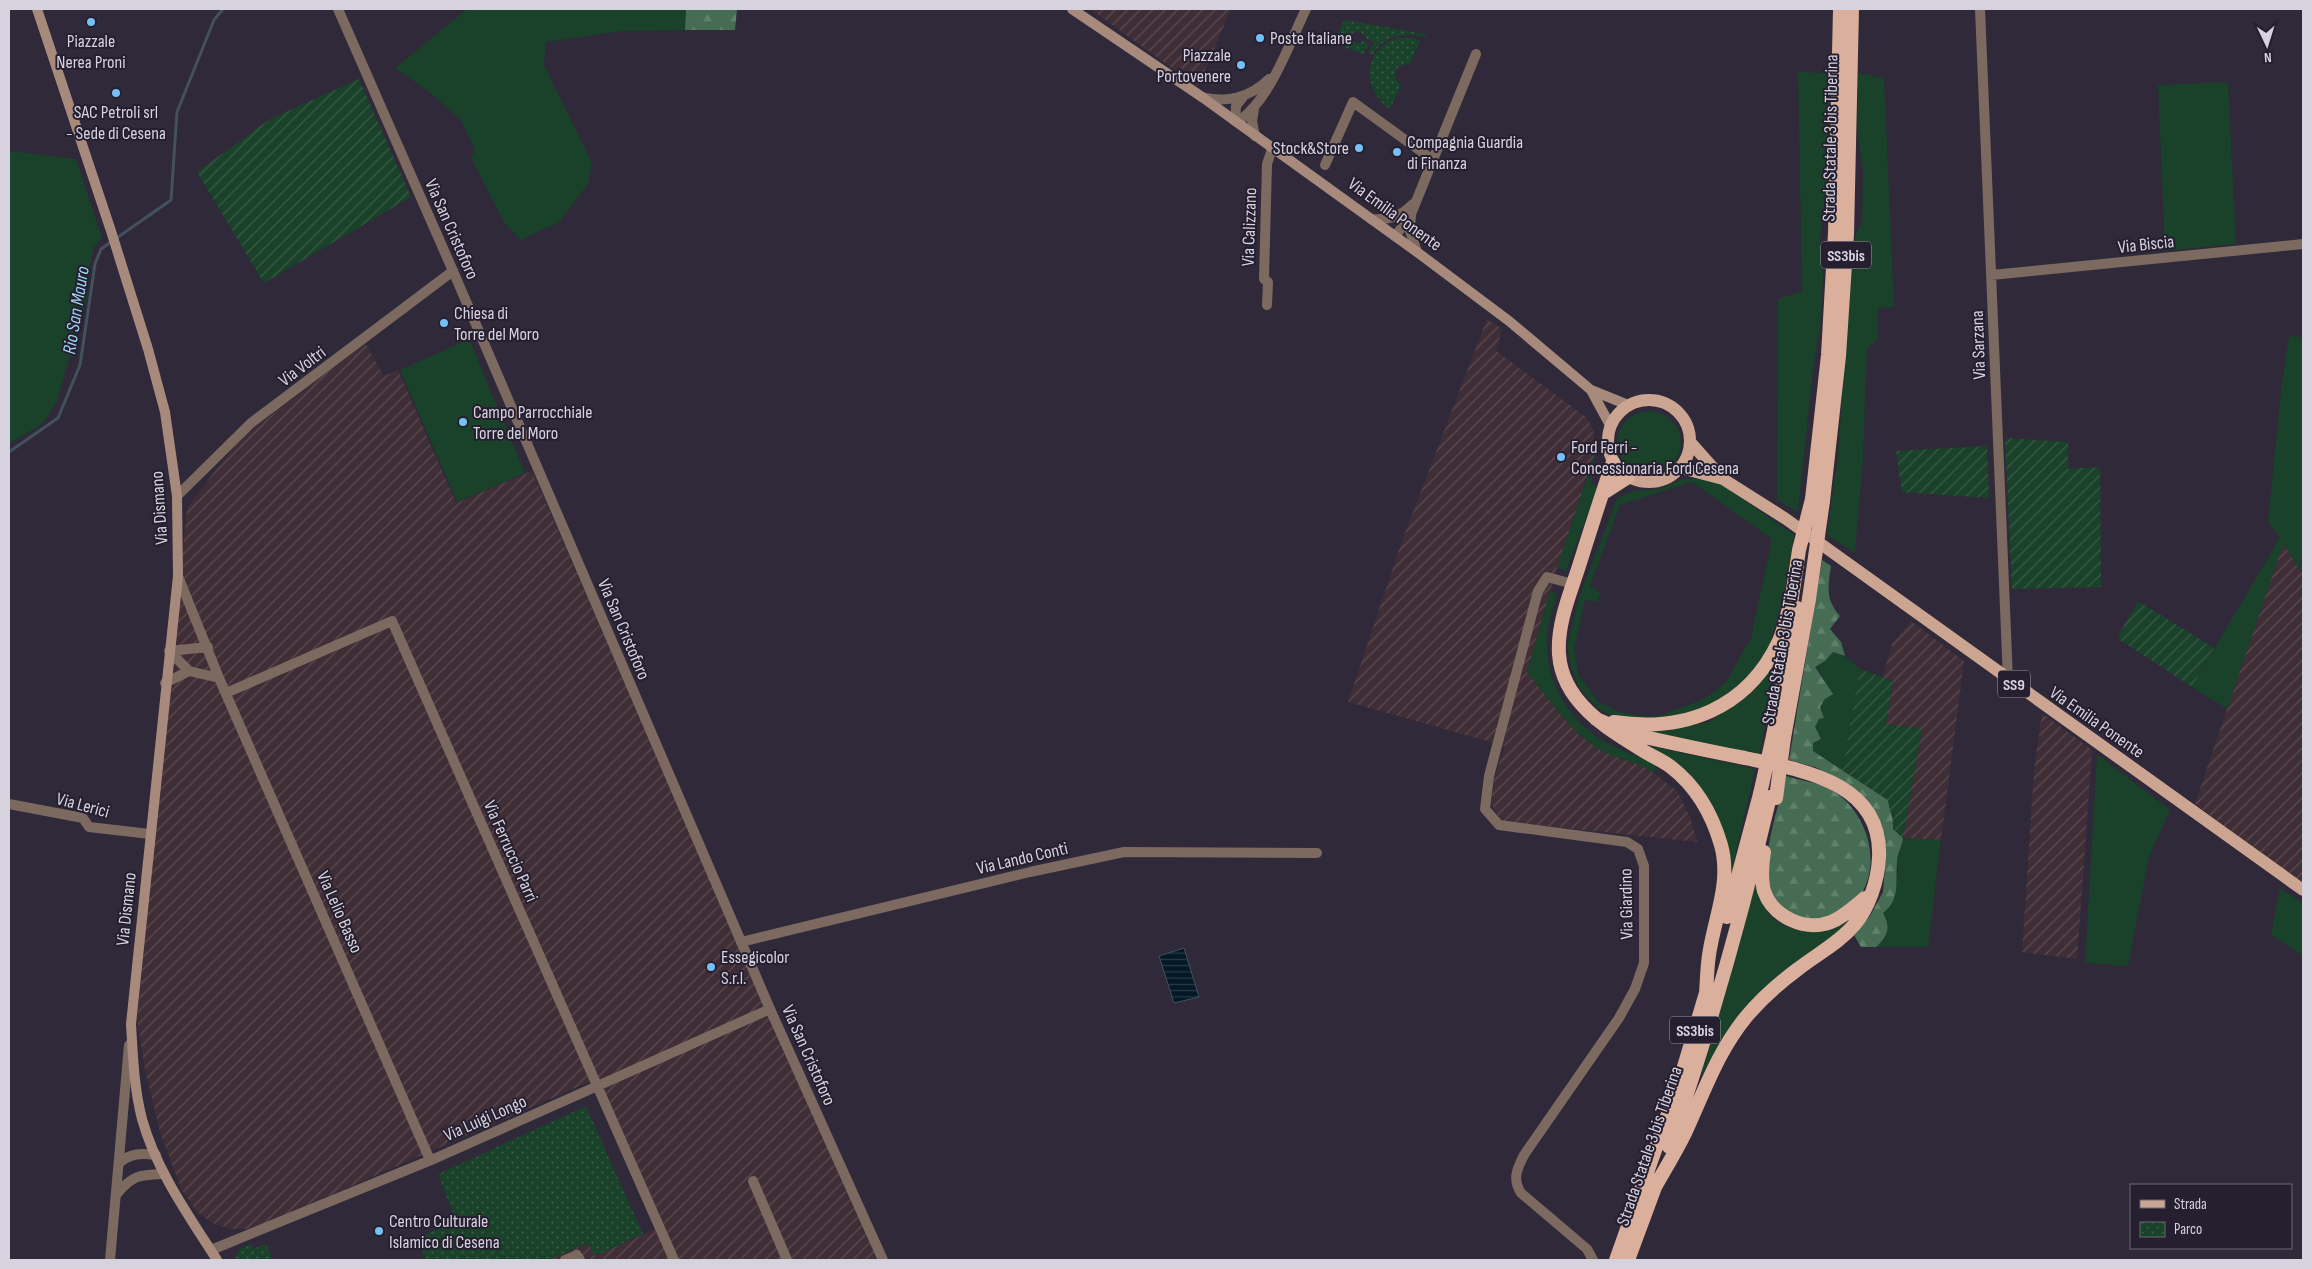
<svg xmlns="http://www.w3.org/2000/svg" width="2312" height="1269" font-family="'Sofia Sans Condensed',sans-serif">
<style>
.industrial{fill:url(#industrial-furrows)}
.grass{fill:#1a4129;fill-rule:evenodd}
.forest{fill:url(#forest-firs)}
.park{fill:url(#park-dots)}
.garden{fill:url(#garden-furrows)}
.water{fill:url(#water-rules);stroke:#43515c}
.lines{fill:none;stroke-linecap:round;stroke-linejoin:round}
.stream{stroke:#43515c;stroke-width:3}
.minor{stroke:#7c6960;stroke-width:10}
.tertiary{stroke:#7c6960;stroke-width:10}
.secondary{stroke:#a88a7c;stroke-width:10}
.primary{stroke:#cba492;stroke-width:12}
.trunk{stroke:#dab09c;stroke-width:14}
.trunk-bridge{stroke:#dab09c;stroke-width:14}
.poi-dot{fill:#73c1f5;stroke:#251f2f;stroke-width:2}
.labels{text-anchor:middle;stroke-width:4;stroke-linejoin:round;paint-order:stroke}
.shield{fill:#251f2f;stroke:#a29daa;stroke-width:1}
.shield-label{font-size:16px;font-weight:bold;fill:#d7d3de}
.poi-label{font-size:18px;fill:#d7d3de;stroke:#251f2f;text-anchor:start}
.street-label{font-size:18px;fill:#d7d3de;stroke:#251f2f}
.water-label{font-size:19px;font-style:italic;fill:#9dd7f6;stroke:#251f2f}
</style>
<defs>
<pattern id="industrial-furrows" width="10" height="10" patternUnits="userSpaceOnUse" patternTransform="scale(1.25)"><rect width="10" height="10" fill="#402e36"/><path d="M-1 1l2-2M0 10L10 0M9 11l2-2" fill="none" stroke="#5b4b53"/></pattern>
<pattern id="forest-firs" width="22" height="20" patternUnits="userSpaceOnUse" patternTransform="scale(1.25)"><rect width="22" height="20" fill="#466d53"/><path d="M5 1l3.5 6h-7zM16 11l3.5 6h-7z" fill="#60816b"/></pattern>
<pattern id="park-dots" width="8" height="8" patternUnits="userSpaceOnUse" patternTransform="scale(1.25)"><rect width="8" height="8" fill="#1a4129"/><path d="M2 2h.1M6 6h.1" fill="none" stroke="#3b5c48" stroke-width="1.8" stroke-linecap="round"/></pattern>
<pattern id="garden-furrows" width="10" height="10" patternUnits="userSpaceOnUse" patternTransform="scale(1.25)"><rect width="10" height="10" fill="#1a4129"/><path d="M-1 1l2-2M0 10L10 0M9 11l2-2" fill="none" stroke="#3b5c48"/></pattern>
<pattern id="water-rules" width="6" height="5" patternUnits="userSpaceOnUse" patternTransform="scale(1.25)"><rect width="6" height="5" fill="#031925"/><path d="M0 2.5h6" fill="none" stroke="#273a44"/></pattern>
</defs>
<rect width="100%" height="100%" fill="#2f293a"/>
<path class="industrial" d="M1090 9H1231L1198 87Z
M1487 319 1502 329 1496 351 1586 417 1593 429 1596 450 1557 568 1527 672 1580 736 1604 752 1643 765 1677 791 1690 817 1697 842 1501 821 1491 803 1494 777 1505 746 1348 702 1402 541Z
M365 343 384 376 398 370 456 503 532 471 878 1260H548L589 1243 595 1256 664 1225 598 1078 262 1225 247 1229H231L212 1223 196 1211 181 1188 160 1132 145 1069 137 1019 187 508 238 441Z
M2283 543 2303 574V884L2195 804Z
M1911 621 1964 661 1941 840 1903 838 1922 730 1886 724 1893 681 1883 677 1892 644Z
M2042 713 2092 750 2077 959 2022 952 2034 771Z"/>
<path class="grass" d="M467 9H686L685 30 623 31 546 42 544 65 592 163 588 184 559 222 521 240 505 224 471 158 475 150 461 120 428 91 395 68Z
M1798 72 1833 73 1830 179 1822 215 1820 245 1823 277 1820 329 1813 369 1798 512 1777 500 1778 299 1802 291Z
M1857 73 1884 78 1894 307 1877 308 1878 339 1867 348 1863 458 1855 553 1827 535 1838 454 1853 242 1862 221 1863 170 1858 138Z
M2228 82 2236 244 2165 251 2158 85Z
M9 151 76 159 102 238 94 247 88 273 87 298 56 404 42 424 9 444Z
M2289 336 2303 337V574L2283 544 2227 709 2192 687 2280 537 2268 522 2281 390Z
M469 339 525 473 457 502 400 370Z
M1617 443a32 32 0 1 1 64 0a32 32 0 1 1-64 0Z
M1596 450 1591 484 1598 487 1566 571 1557 568Z
M1698 478 1720 483 1794 535 1783 599 1769 646 1762 660 1740 687 1721 703 1670 720 1615 717 1598 709 1579 688 1571 667 1567 645 1580 595 1617 498 1633 491 1659 489 1680 480ZM1692 482 1772 539 1751 638 1725 683 1706 698 1665 714 1649 717 1619 712 1599 702 1579 676 1574 650 1585 600 1597 602 1601 593 1590 586 1620 505Z
M1550 591 1557 594C1554 605 1550 617 1548 628 1541 677 1567 723 1611 745 1626 752 1642 758 1657 765L1653 773C1638 761 1620 760 1604 752 1572 735 1549 699 1527 672Z
M1780 651 1759 756 1631 729 1667 731 1711 721 1749 695 1767 674Z
M1833 652 1845 656 1860 669 1842 770 1813 751V743L1821 739 1815 727 1820 707 1825 699V680L1815 667 1825 661Z
M1641 744 1755 769 1728 888 1714 815Z
M2097 754 2170 810 2149 857 2128 966 2085 963Z
M1903 838 1941 840 1928 947H1876L1886 937 1883 913 1898 872 1897 861Z
M1755 877C1758 888 1760 900 1766 910 1778 928 1805 935 1825 931 1835 928 1843 921 1854 921L1738 1018 1714 1053 1703 1074 1700 1073Z
M2280 888 2303 903 2302 955 2271 935Z"/>
<path class="forest" d="M686 9H737L735 30H685Z
M1822 560 1831 566C1828 587 1825 599 1840 616L1830 629 1841 642 1845 656 1833 652 1825 661 1815 667 1833 694 1825 699 1820 707 1824 718 1819 719 1815 727 1821 739 1813 743V751L1888 800C1890 812 1894 816 1893 829L1903 838C1902 846 1897 854 1897 862 1895 882 1901 899 1883 913 1891 928 1888 936 1876 947H1861L1854 935 1870 916 1883 892 1886 858 1877 821 1838 779 1815 767 1789 760Z
M1786 776C1799 780 1814 782 1826 787 1863 804 1884 858 1861 894 1846 915 1809 929 1788 911 1779 904 1770 895 1768 884 1762 852 1778 809 1786 776Z"/>
<path class="park" d="M1344 20 1426 34V37C1403 33 1385 34 1372 55L1368 54 1374 42 1366 39 1360 31 1354 32 1351 35 1353 41 1360 43 1362 41 1369 44 1363 54 1334 43Z
M1414 38 1420 41 1410 64C1396 64 1389 75 1401 85L1390 109C1364 93 1361 52 1394 39 1399 37 1407 38 1414 38Z
M586 1106 643 1234 595 1256 588 1243 548 1260H426L417 1238 456 1221 438 1174Z
M251 1243 253 1249 266 1244 273 1260H235L239 1250Z"/>
<path class="garden" d="M359 79 411 197 264 283 197 172 270 119Z
M2005 438 2068 442V469L2100 467 2101 587 2012 589Z
M1987 446 1989 498 1902 492 1896 451Z
M2138 601 2214 648 2192 687 2117 638Z
M1860 669 1893 681 1886 724 1922 729 1903 838C1896 831 1890 827 1894 816L1890 810 1888 800 1842 770Z"/>
<path class="water" d="M1184 948 1199 997 1174 1003 1159 956Z"/>
<g class="lines">
<path class="stream" d="M9 452 58 418 80 365 95 264 101 249 171 200 177 112 214 20 223 9"/>
<path class="minor" d="M1980 9 2008 680
M1202 97C1228 103 1249 98 1269 79
M1254 109 1252 121 1255 136
M1235 121 1236 106 1243 97
M1237 122C1270 101 1289 44 1306 9
M1325 165 1353 102 1433 160
M1371 219C1389 220 1400 217 1413 204
M1395 236 1410 217
M1417 252 1410 231 1411 214 1476 54
M1992 275 2303 244
M1267 305 1268 282 1264 279 1267 164 1272 149
M177 496 251 423 453 271
M178 576 219 678 430 1160
M1573 584 1547 577 1538 591 1489 776 1485 809 1499 825 1627 842 1638 849 1644 866V963L1635 989 1619 1018 1524 1155C1517 1169 1512 1179 1521 1193L1587 1249 1593 1260
M169 651 208 647
M169 651 189 671
M165 683 189 671 219 678
M226 693 392 621 674 1260
M9 804 83 818 89 827 150 834
M741 942 1030 872 1124 852 1317 853
M119 1163C131 1153 141 1153 156 1155
M753 1181 787 1260
M117 1194C132 1175 140 1175 163 1174
M211 1250 436 1158 770 1009
M110 1260 129 1045
M565 1260 577 1255 580 1260"/>
<path class="tertiary" d="M338 9 453 271 770 1009 883 1260"/>
<path class="secondary" d="M37 9 111 231 148 349 165 412 177 496 178 576 131 1024C133 1057 134 1088 142 1119 156 1170 189 1216 217 1260
M1072 9 1202 97 1417 252 1509 321 1591 390 1628 405
M1591 390 1610 425"/>
<path class="primary" d="M1608 441a41 41 0 1 1 82 0a41 41 0 1 1-82 0Z
M1691 443 1723 479 1786 519 2303 890
M1681 468 1723 479"/>
<path class="trunk" d="M1613 462C1601 496 1590 531 1579 566 1570 594 1557 624 1559 654 1562 701 1606 728 1642 750 1651 756 1662 760 1671 767 1697 787 1712 814 1721 845 1731 881 1716 914 1710 949 1707 964 1707 980 1706 994
M1603 493 1628 477
M1812 499 1828 355 1835 233 1840 9
M1823 501 1839 356 1847 234 1852 9
M1596 719 1624 731 1649 738C1681 745 1713 752 1745 758 1802 770 1883 782 1879 858 1878 880 1869 908 1854 925 1839 943 1817 954 1798 969 1779 983 1761 999 1746 1017 1718 1051 1704 1092 1686 1131 1677 1150 1665 1169 1655 1187
M1614 722C1685 733 1748 708 1779 641 1785 627 1788 611 1792 597
M1773 736 1797 608
M1784 738 1809 599
M1764 852C1762 863 1761 880 1764 891 1773 917 1805 932 1831 922 1844 917 1854 907 1865 898
M1727 917 1760 794
M1669 1147C1709 1032 1742 915 1770 797
M1616 1260 1681 1077 1708 986
M1628 1260 1658 1179"/>
<path class="trunk-bridge" d="M1792 597 1799 550 1812 499
M1809 599 1823 501
M1760 794 1773 736
M1776 798 1784 738"/>
</g>
<g class="poi-dot">
<circle cx="91" cy="22" r="5"/>
<circle cx="1260" cy="38" r="5"/>
<circle cx="1241" cy="65" r="5"/>
<circle cx="116" cy="93" r="5"/>
<circle cx="1359" cy="148" r="5"/>
<circle cx="1397" cy="152" r="5"/>
<circle cx="444" cy="323" r="5"/>
<circle cx="463" cy="422" r="5"/>
<circle cx="1561" cy="457" r="5"/>
<circle cx="711" cy="967" r="5"/>
<circle cx="379" cy="1231" r="5"/>
</g>
<g class="labels">
<g class="shield">
<rect x="1821" y="241.5" width="50" height="27" rx="4"/>
<rect x="1998" y="670.5" width="32" height="27" rx="4"/>
<rect x="1670" y="1016.5" width="50" height="27" rx="4"/>
</g>
<g class="shield-label">
<text x="1846" y="261">SS3bis</text>
<text x="2014" y="690">SS9</text>
<text x="1695" y="1036">SS3bis</text>
</g>
<g class="poi-label">
<text x="1270" y="44">Poste Italiane</text>
<text x="91" y="47" text-anchor="middle">Piazzale<tspan x="91" dy="21">Nerea Proni</tspan></text>
<text x="1231" y="61" text-anchor="end">Piazzale<tspan x="1231" dy="21">Portovenere</tspan></text>
<text x="116" y="118" text-anchor="middle">SAC Petroli srl<tspan x="116" dy="21">- Sede di Cesena</tspan></text>
<text x="1407" y="148">Compagnia Guardia<tspan x="1407" dy="21">di Finanza</tspan></text>
<text x="1349" y="154" text-anchor="end">Stock&amp;Store</text>
<text x="454" y="319">Chiesa di<tspan x="454" dy="21">Torre del Moro</tspan></text>
<text x="473" y="418">Campo Parrocchiale<tspan x="473" dy="21">Torre del Moro</tspan></text>
<text x="1571" y="453">Ford Ferri -<tspan x="1571" dy="21">Concessionaria Ford Cesena</tspan></text>
<text x="721" y="963">Essegicolor<tspan x="721" dy="21">S.r.l.</tspan></text>
<text x="389" y="1227">Centro Culturale<tspan x="389" dy="21">Islamico di Cesena</tspan></text>
</g>
<g class="street-label">
<text transform="translate(1830 138) rotate(-89)" y="6">Strada Statale 3 bis Tiberina</text>
<text transform="translate(1395 214) rotate(36)" y="6">Via Emilia Ponente</text>
<text transform="translate(1249 227) rotate(-88)" y="6">Via Calizzano</text>
<text transform="translate(452 229) rotate(66)" y="6">Via San Cristoforo</text>
<text transform="translate(2146 244) rotate(-6)" y="6">Via Biscia</text>
<text transform="translate(1978 345) rotate(-92)" y="6">Via Sarzana</text>
<text transform="translate(302 366) rotate(-37)" y="6">Via Voltri</text>
<text transform="translate(159 508) rotate(-94)" y="6">Via Dismano</text>
<text transform="translate(624 629) rotate(67)" y="6">Via San Cristoforo</text>
<text transform="translate(1782 642) rotate(-80)" y="6">Strada Statale 3 bis Tiberina</text>
<text transform="translate(2097 722) rotate(35)" y="6">Via Emilia Ponente</text>
<text transform="translate(83 805) rotate(15)" y="6">Via Lerici</text>
<text transform="translate(511 851) rotate(66)" y="6">Via Ferruccio Parri</text>
<text transform="translate(1022 858) rotate(-13)" y="6">Via Lando Conti</text>
<text transform="translate(1626 904) rotate(-91)" y="6">Via Giardino</text>
<text transform="translate(126 909) rotate(-84)" y="6">Via Dismano</text>
<text transform="translate(340 912) rotate(66)" y="6">Via Lelio Basso</text>
<text transform="translate(809 1055) rotate(66)" y="6">Via San Cristoforo</text>
<text transform="translate(485 1118) rotate(-24)" y="6">Via Luigi Longo</text>
<text transform="translate(1649 1146) rotate(-71)" y="6">Strada Statale 3 bis Tiberina</text>
</g>
<g class="water-label">
<text transform="translate(75 310) rotate(-81)" y="7">Rio San Mauro</text>
</g>
</g>
<rect width="2312" height="1269" fill="none" stroke="#d7d3de" stroke-width="20"/>
<rect x="2130" y="1184" width="162" height="65" fill="#251f2f" stroke="#6c6775"/>
<rect x="2140" y="1200" width="25" height="8" fill="#cba492" stroke="#6c6775"/>
<text x="2174" y="1209" font-size="15" fill="#d7d3de">Strada</text>
<rect x="2140" y="1222" width="25" height="15" fill="url(#park-dots)" stroke="#6c6775"/>
<text x="2174" y="1234" font-size="15" fill="#d7d3de">Parco</text>
<g transform="translate(2267 45) rotate(176)" stroke="#251f2f" stroke-width="4" paint-order="stroke">
<path d="M0-4L9 19L0 12L-9 19Z" fill="#d7d3de"/>
<text y="-8" font-size="14" font-weight="bold" text-anchor="middle" fill="#d7d3de">N</text>
</g>
</svg>
